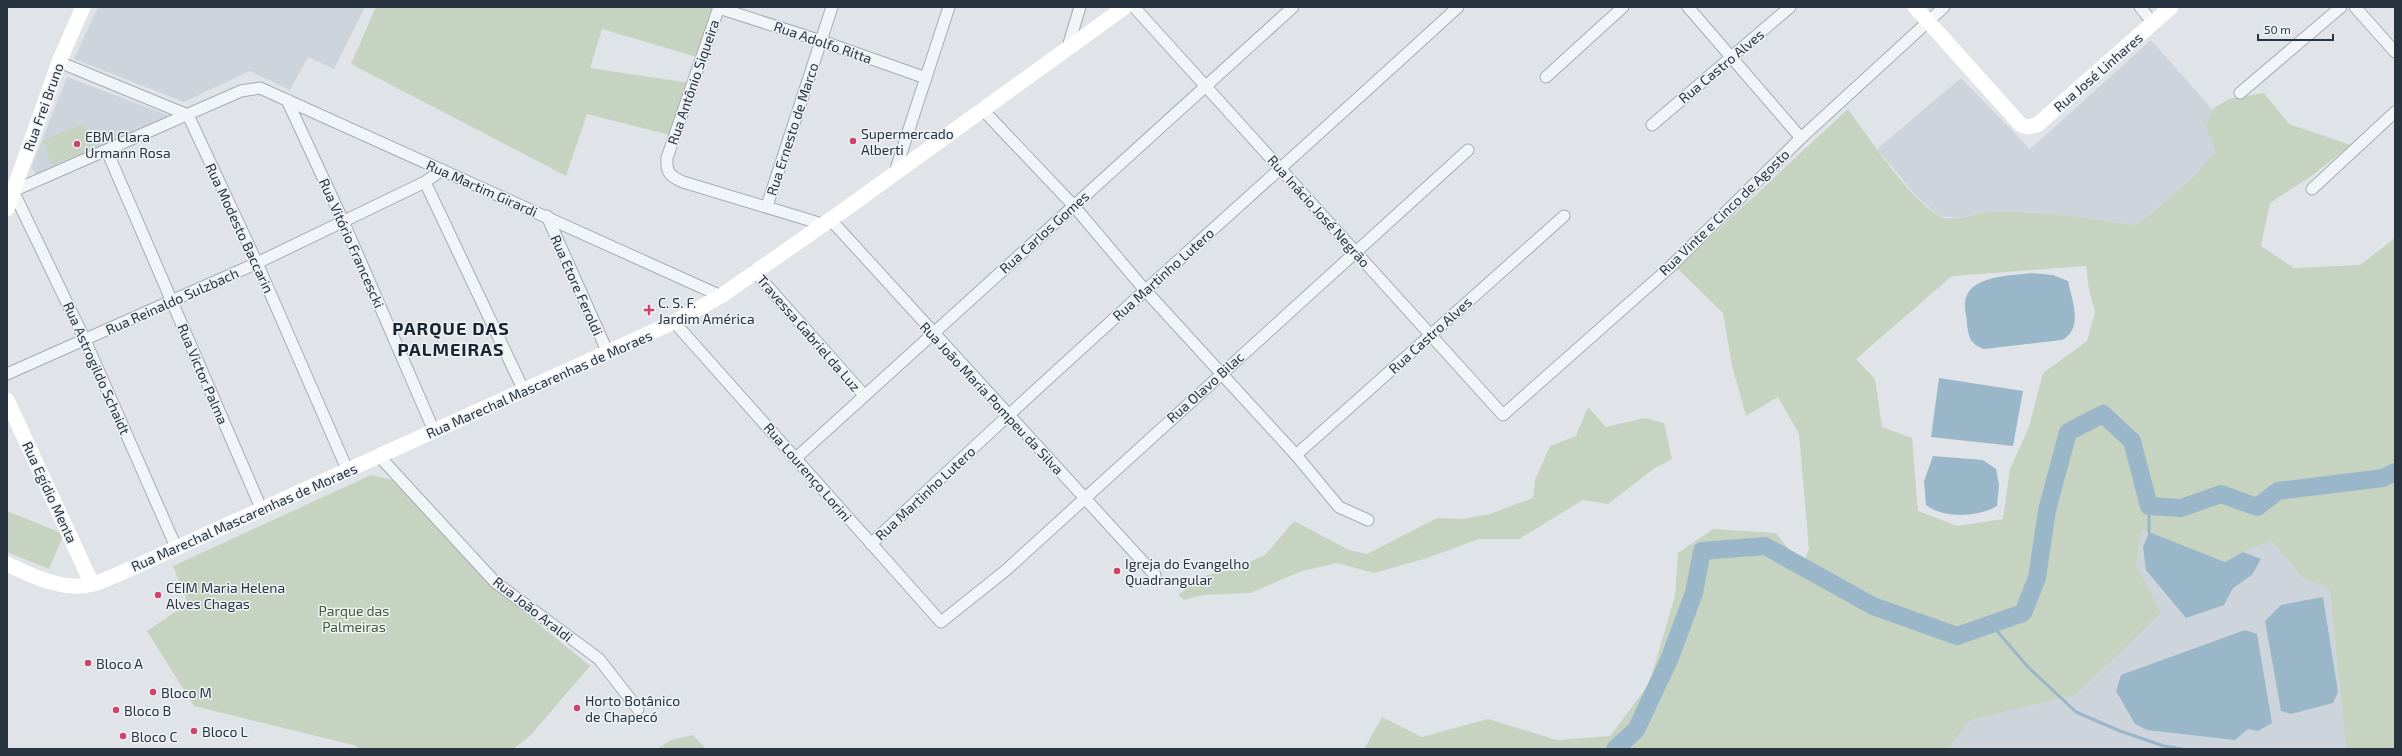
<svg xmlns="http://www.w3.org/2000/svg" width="2402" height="756" viewBox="0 0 2402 756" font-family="'Exo 2',sans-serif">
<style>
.built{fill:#ced4db}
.green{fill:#c7d3c1;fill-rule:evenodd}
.water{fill:#9ab7c9}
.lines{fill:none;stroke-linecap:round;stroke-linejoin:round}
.stream{stroke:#9ab7c9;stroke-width:3}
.river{stroke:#9ab7c9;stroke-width:18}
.street-casing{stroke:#a5acb3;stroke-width:13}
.street{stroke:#f2f5f7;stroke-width:11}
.secondary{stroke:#fff;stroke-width:15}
.poi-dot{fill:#cf436a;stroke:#eff3f6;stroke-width:1.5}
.labels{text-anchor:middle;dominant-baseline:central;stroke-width:3;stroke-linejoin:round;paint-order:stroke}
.street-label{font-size:14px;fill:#283440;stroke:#eff3f6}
.poi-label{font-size:14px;fill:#283440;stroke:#eff3f6;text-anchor:start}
.park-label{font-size:14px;fill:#415c35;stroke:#eff3f6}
.district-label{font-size:18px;font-weight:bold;letter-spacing:1px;fill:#1a2531;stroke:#eff3f6}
</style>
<rect width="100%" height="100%" fill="#e0e4e9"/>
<g class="built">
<polygon points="98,7 365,7 334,69 308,57 290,90 250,71 184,102 74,59"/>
<polygon points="2151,40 2212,109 2206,127 2215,151 2194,177 2137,225 2027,212 1987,212 1958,218 1939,216 1917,197 1877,149 1961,78 2030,149"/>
<polygon points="67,77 170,116 170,119 38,176 31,168"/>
<polygon points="2141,528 2225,562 2243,552 2272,541 2302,578 2327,587 2330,590 2346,749 1948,749 1971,720 2076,695 2160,613 2136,565"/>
</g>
<g class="green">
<polygon points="376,7 716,7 700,58 602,29 590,68 690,83 674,136 587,114 566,176 351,64"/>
<path d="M2264 93 2289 124 2351 145 2310 177 2270 203 2261 246 2294 268 2360 265 2395 238V749H2346L2330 591 2327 587 2302 578 2272 541 2243 552 2225 562 2142 529 2136 565 2161 613 2076 695 1971 720 1948 749H1364L1382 717 1422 737 1488 719 1557 740 1610 736 1649 684 1675 596 1678 553 1713 529 1776 533 1802 566 1809 549 1799 434 1778 397 1746 416 1732 366 1723 313 1677 268 1848 109C1869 138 1908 197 1938 215 1952 224 1974 213 1989 212 2038 210 2088 219 2137 225L2194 177 2215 151 2206 127 2212 109 2229 99ZM2086 266 2089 290 2095 312 2087 341 2043 373 2029 427 2010 469 2003 519 1957 526 1918 511 1912 438 1882 427 1875 379 1856 359 1952 276Z"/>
<polygon points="84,124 93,149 52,165 43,140"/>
<polygon points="1588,407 1606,427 1645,418 1664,423 1672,459 1655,468 1608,504 1583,500 1519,539 1479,539 1427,558 1374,573 1337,563 1302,571 1250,593 1203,595 1184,600 1178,595 1204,576 1233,569 1265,555 1294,521 1349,550 1367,554 1437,518 1463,519 1490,514 1533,498 1535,480 1550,446 1576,436"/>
<polygon points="371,475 393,480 498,591 590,666 530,736 513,749 360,749 353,745 194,706 147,631 188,603 173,566"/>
<polygon points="7,511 64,534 49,569 7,552"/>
<polygon points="693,735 706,749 657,749 671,740"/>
</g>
<g class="water">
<path d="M2031 273 2053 275 2068 281C2072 301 2084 328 2062 340L1984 349C1970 344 1969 338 1967 324 1967 317 1964 309 1965 302 1968 275 2011 276 2031 273Z"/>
<polygon points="1939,378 2023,391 2013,446 1931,437"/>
<path d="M1933 456 1983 460 1996 469 1999 485 1997 506C1979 517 1944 519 1926 505L1924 481Z"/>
<polygon points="2149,532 2225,562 2243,552 2261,559 2252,575 2233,588 2224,605 2186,618 2146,570 2143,547"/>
<polygon points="2323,597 2338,692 2333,703 2291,714 2281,711 2265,621 2281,605"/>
<polygon points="2245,630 2257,634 2272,723 2258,731 2248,729 2235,740 2147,730 2135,724 2116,691 2121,675"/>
</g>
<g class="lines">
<g class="stream">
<polyline points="2149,532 2149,506"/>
<polyline points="1991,624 2028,667 2076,712 2120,731 2164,746 2182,749"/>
</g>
<polyline class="river" points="1615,749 1636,730 1669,660 1694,593 1702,551 1765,546 1873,606 1957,636 2023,613 2037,578 2047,510 2068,432 2103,414 2132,441 2149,506 2181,508 2221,494 2257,507 2278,491 2383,478 2395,472"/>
<g class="street-casing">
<g id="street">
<path d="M719 7 667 158C666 173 670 176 683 182L822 224"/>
<polyline points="1134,7 1503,415 1669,268 1801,138 1944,7"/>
<polyline points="1688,7 1801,138"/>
<polyline points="2140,7 2153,23"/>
<polyline points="2355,7 2395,52"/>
<polyline points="719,8 821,41 926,78"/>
<polyline points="1067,50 1080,7"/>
<polyline points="59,62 188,115 257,263 347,469"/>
<polyline points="1546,77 1623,7"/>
<polyline points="2240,93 2341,7"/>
<polyline points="287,100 343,221 434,431"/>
<polyline points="982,109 1073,205 1144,289 1296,455 1339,507 1368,520"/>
<polyline points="1652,125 1790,7"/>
<polyline points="107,151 261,508"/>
<polyline points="895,172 949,7"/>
<polyline points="425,182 524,391"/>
<polyline points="2312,189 2395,112"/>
<polyline points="767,206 832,7"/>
<polyline points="547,216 608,353"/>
<polyline points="830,219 1155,575"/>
<polyline points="754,271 864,395"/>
<polyline points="674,322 941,622 1005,571 1468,150"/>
<polyline points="7,374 257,263 425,182 442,170"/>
<polyline points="1296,455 1564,216"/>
<polyline points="379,456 495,582 599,659 638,709"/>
<polyline points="796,458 1293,7"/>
<path d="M871 544C1063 361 1263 186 1458 7"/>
<polyline points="176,547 85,340 13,191 241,91 260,88 721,296"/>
</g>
</g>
<use href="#street" class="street"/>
<g class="secondary">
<polyline points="1915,7 2021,125 2028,127 2037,125 2171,7"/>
<polyline points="7,209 59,62 83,7"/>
<polyline points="7,400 92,584"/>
<path d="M7 564C32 576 65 592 93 584 106 580 118 574 130 569L674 322 721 296 847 208 1125 7"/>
</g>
</g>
<g class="poi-dot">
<circle cx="853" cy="141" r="4"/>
<circle cx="77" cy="144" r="4"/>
<path d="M647 304h4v4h4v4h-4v4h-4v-4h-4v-4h4z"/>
<circle cx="1117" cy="571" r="4"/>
<circle cx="158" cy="595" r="4"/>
<circle cx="88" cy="663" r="4"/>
<circle cx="153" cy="692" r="4"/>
<circle cx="577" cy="708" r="4"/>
<circle cx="116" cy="710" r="4"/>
<circle cx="194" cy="731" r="4"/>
<circle cx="123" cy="736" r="4"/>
</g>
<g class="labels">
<g class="street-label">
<text transform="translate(823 42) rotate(19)">Rua Adolfo Ritta</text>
<text transform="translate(1721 66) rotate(-40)">Rua Castro Alves</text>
<text transform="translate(2098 72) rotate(-41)">Rua José Linhares</text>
<text transform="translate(693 82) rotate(-71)">Rua Antônio Siqueira</text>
<text transform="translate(43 107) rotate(-70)">Rua Frei Bruno</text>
<text transform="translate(792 129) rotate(-72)">Rua Ernesto de Marco</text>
<text transform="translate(482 188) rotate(24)">Rua Martim Girardi</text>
<text transform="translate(1319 211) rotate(48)">Rua Inácio José Negrão</text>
<text transform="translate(1724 212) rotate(-44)">Rua Vinte e Cinco de Agosto</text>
<text transform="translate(240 228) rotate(65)">Rua Modesto Baccarin</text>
<text transform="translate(1044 232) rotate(-42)">Rua Carlos Gomes</text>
<text transform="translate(352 243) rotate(66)">Rua Vitório Francescki</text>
<text transform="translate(1163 274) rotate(-42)">Rua Martinho Lutero</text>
<text transform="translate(577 285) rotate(66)">Rua Etore Feroldi</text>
<text transform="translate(172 301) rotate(-24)">Rua Reinaldo Sulzbach</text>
<text transform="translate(809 333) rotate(49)">Travessa Gabriel da Luz</text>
<text transform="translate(1430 335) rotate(-42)">Rua Castro Alves</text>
<text transform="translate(97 368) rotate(66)">Rua Astrogildo Schaidt</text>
<text transform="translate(203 374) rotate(67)">Rua Victor Palma</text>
<text transform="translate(539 384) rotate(-24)">Rua Marechal Mascarenhas de Moraes</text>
<text transform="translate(1205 387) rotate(-42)">Rua Olavo Bilac</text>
<text transform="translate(992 398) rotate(47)">Rua João Maria Pompeu da Silva</text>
<text transform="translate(808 472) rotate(49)">Rua Lourenço Lorini</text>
<text transform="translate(50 492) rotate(65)">Rua Egídio Menta</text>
<text transform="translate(925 493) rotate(-43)">Rua Martinho Lutero</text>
<text transform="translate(244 517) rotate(-24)">Rua Marechal Mascarenhas de Moraes</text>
<text transform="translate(533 609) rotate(38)">Rua João Araldi</text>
</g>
<g class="poi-label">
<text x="861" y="133">Supermercado<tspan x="861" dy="16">Alberti</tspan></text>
<text x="85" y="136">EBM Clara<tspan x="85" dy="16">Urmann Rosa</tspan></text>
<text x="658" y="302">C. S. F.<tspan x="658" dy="16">Jardim América</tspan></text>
<text x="1125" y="563">Igreja do Evangelho<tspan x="1125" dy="16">Quadrangular</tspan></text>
<text x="166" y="587">CEIM Maria Helena<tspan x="166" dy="16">Alves Chagas</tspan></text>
<text x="96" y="663">Bloco A</text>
<text x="161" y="692">Bloco M</text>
<text x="585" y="700">Horto Botânico<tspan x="585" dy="16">de Chapecó</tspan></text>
<text x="124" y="710">Bloco B</text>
<text x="202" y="731">Bloco L</text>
<text x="131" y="736">Bloco C</text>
</g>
<g class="park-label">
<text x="354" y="610">Parque das<tspan x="354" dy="16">Palmeiras</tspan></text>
</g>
<g class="district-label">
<text x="451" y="328">PARQUE DAS<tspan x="451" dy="21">PALMEIRAS</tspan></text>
</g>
</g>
<rect width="2402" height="756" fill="none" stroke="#283440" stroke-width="16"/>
<path d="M2258 34v6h75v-6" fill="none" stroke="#283440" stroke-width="2"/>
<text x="2264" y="34" font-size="12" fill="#283440" stroke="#eff3f6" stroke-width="3" paint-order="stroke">50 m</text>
</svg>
